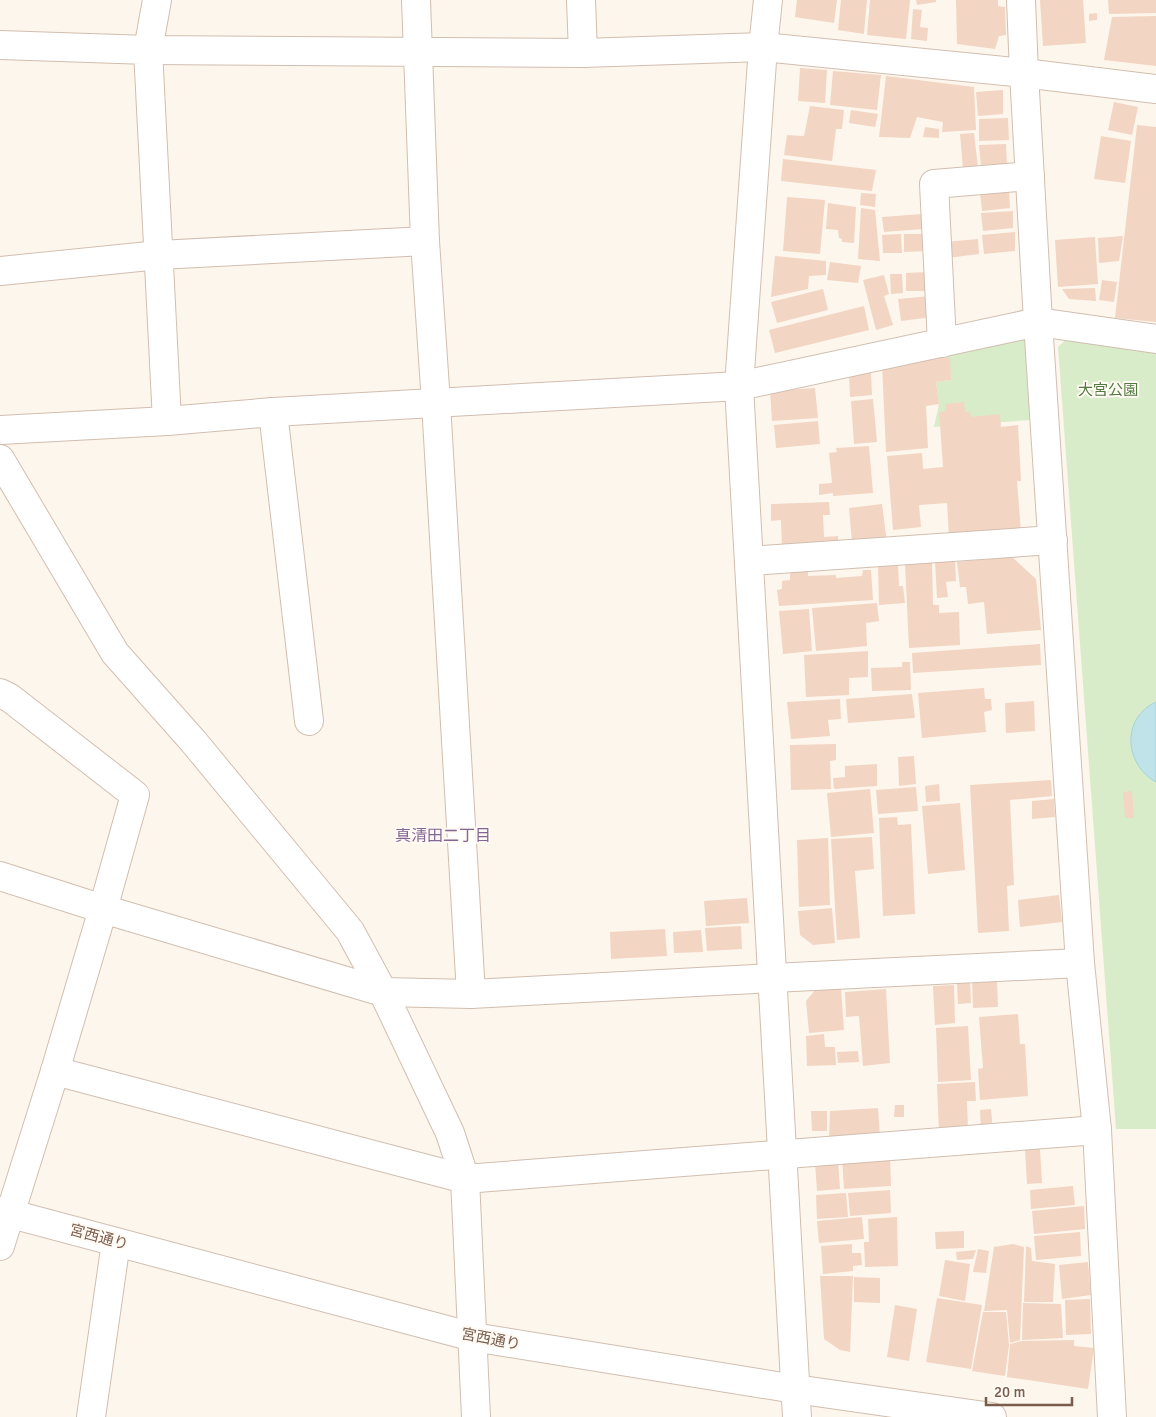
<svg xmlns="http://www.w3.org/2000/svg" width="1156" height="1417" viewBox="0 0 1156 1417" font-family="Signika,'Noto Sans JP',sans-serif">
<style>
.green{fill:#d8ecc9}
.water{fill:#bfe3e8;stroke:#a5d3da}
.building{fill:#f3d5c3}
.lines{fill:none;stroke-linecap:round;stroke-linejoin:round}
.minor-casing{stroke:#d1beb0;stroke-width:30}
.minor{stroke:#fff;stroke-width:28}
.labels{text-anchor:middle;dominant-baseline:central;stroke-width:4;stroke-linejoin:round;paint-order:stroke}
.park-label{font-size:15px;fill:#537a41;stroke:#fffaf3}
.street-label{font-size:15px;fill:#7a5c4d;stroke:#fffaf3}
.neighbourhood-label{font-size:16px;fill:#846695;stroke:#fffaf3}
</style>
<rect width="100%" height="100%" fill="#fdf6ec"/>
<g class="green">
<polygon points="1025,334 1030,420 934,427 939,404 936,382 950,380 942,343"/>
<polygon points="1070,336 1156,349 1156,1129 1116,1129 1058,347"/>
</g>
<path class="water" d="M1156 702V782C1124 764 1121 718 1156 702Z"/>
<g class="building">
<polygon points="797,0 837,0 834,23 795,17"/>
<polygon points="841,0 867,0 864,34 838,30"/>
<polygon points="870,0 910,0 906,39 867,35"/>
<polygon points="916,0 936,0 936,2 917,5"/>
<polygon points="956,0 998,0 998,6 1005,7 1006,35 999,36 995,49 957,44"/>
<polygon points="1040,0 1083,0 1086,43 1043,46"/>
<polygon points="1108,0 1156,0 1156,13 1109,14"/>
<polygon points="913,9 922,10 920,27 928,28 927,41 911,39"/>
<polygon points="1097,13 1097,20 1089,21 1089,14"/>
<polygon points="1156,16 1156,66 1104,60 1112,17"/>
<polygon points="800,68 827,70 825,103 798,101"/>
<polygon points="833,71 881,75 877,110 830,105"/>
<polygon points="886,76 974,87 976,130 942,132 943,122 917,117 910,138 879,137"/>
<polygon points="1003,90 1003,114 978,116 976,92"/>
<polygon points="1114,102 1138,107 1132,135 1108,130"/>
<polygon points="810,106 844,110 842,129 836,129 832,161 784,155 787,135 804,136"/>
<polygon points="851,110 878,114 875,127 849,123"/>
<polygon points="1008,118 1009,140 979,141 979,119"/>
<polygon points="1137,125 1156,127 1156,322 1115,318"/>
<polygon points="925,127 939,129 939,138 923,137"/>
<polygon points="974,133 978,168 963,169 960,134"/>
<polygon points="1101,136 1131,141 1125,183 1094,179"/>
<polygon points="1006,144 1007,165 981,166 979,145"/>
<polygon points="783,159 876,170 872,191 781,181"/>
<polygon points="1009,190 1010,208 982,211 980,192"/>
<polygon points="861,193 876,194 875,207 860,205"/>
<polygon points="787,197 825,200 820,254 783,251"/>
<polygon points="828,203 856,207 854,243 842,242 842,239 839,238 838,230 826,229"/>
<polygon points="861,208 875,210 880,261 858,259"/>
<polygon points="1013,211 1013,228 983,231 981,213"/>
<polygon points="923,214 923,229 884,232 882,217"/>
<polygon points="1015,232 1015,251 984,254 982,235"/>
<polygon points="901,234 902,253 883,253 882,235"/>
<polygon points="904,234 926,234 927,251 904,252"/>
<polygon points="1123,236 1119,261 1099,263 1098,238"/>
<polygon points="1095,237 1098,284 1058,287 1055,240"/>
<polygon points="978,239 979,254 947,258 946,242"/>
<polygon points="775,256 826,261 826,275 809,276 808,289 771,297"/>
<polygon points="830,262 861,266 858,283 827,280"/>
<polygon points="928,272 928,291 906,291 906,273"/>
<polygon points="890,274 902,274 903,293 891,294"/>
<polygon points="884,275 889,294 884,296 893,325 876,330 863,280"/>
<polygon points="1102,280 1117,282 1114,302 1099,300"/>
<polygon points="1095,288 1096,301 1069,299 1062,289"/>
<polygon points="823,289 828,310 777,323 771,302"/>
<polygon points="931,296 932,310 925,318 901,321 898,299"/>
<polygon points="864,306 869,330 775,353 769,330"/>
<polygon points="920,356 950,358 951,380 936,382 939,404 926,406 928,448 886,452 882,364"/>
<polygon points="871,373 872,395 850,397 849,374"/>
<polygon points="815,388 818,418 772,421 770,391"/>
<polygon points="873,399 877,442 854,444 851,401"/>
<polygon points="964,402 965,412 970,412 971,417 1000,414 1001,427 1018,425 1021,481 1017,481 1021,533 949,537 947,503 919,505 921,527 893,530 887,456 922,453 923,469 943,467 939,412 946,411 945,404"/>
<polygon points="818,421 820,444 776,448 774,425"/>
<polygon points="869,446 873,493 833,496 833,493 819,495 819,484 832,483 829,453 837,452 836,448"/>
<polygon points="829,502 830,515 823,515 824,537 838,536 838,547 782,549 781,520 771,521 771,504"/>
<polygon points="882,504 887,543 852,542 849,508"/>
<polygon points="1012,557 1036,579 1041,630 987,634 984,602 968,604 966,587 960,587 957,562"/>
<polygon points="955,559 956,581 946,582 948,597 937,598 935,561"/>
<polygon points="932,562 933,605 939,605 939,613 959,612 960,645 909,648 905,564"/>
<polygon points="898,563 899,586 903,586 905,603 879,605 878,564"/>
<polygon points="863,570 871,570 873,600 779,606 777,590 782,589 782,581 790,580 790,572 808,572 808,576 836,575 836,578 862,576"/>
<polygon points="877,603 879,621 866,623 867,646 816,651 812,608"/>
<polygon points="809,609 812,651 783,654 779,611"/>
<polygon points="1040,644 1041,665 913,673 912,653"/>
<polygon points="868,651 868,677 849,678 849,695 806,697 804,655"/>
<polygon points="902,662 910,662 911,690 872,691 871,668 902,667"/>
<polygon points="984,688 985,699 991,699 992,710 984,712 986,732 922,738 918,693"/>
<polygon points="912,694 915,718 848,723 846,699"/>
<polygon points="840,699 841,719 828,720 830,736 791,739 787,702"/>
<polygon points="1034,701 1035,731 1006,733 1005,703"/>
<polygon points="836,744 836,760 830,761 831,789 791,790 790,745"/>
<polygon points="914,756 916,784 899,786 898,757"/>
<polygon points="877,764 877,786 834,789 833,778 845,777 845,766"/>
<polygon points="1051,780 1052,796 1010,800 1014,885 1007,886 1009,931 978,933 970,785"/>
<polygon points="939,784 940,801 926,802 925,786"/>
<polygon points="916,787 918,811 878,814 876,790"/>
<polygon points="870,789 874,833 831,837 827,793"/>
<polygon points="1132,791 1134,818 1125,818 1123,792"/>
<polygon points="1054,799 1055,817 1032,819 1032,801"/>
<polygon points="960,803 965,870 928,874 922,806"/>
<polygon points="897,817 898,825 911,824 915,914 883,916 879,818"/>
<polygon points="872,837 874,869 855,871 860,938 837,940 831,839"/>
<polygon points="828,838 830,905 799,907 797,840"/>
<polygon points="1059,895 1062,922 1020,927 1018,900"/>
<polygon points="747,898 749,923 706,926 704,901"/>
<polygon points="832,908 835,943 813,945 800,935 798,911"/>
<polygon points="741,926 742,949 707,951 705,928"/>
<polygon points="665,929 667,956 611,959 610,932"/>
<polygon points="701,930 703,952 674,953 673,932"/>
<polygon points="997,980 998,1007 973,1008 972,981"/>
<polygon points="970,982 971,1003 958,1004 957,983"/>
<polygon points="954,985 955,1023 935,1025 933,986"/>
<polygon points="841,988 844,1030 809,1033 806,1001 815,990"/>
<polygon points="886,989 890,1063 863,1066 859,1016 846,1017 845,992"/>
<polygon points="1018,1014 1020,1044 1025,1044 1028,1096 980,1100 978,1069 983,1068 979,1017"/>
<polygon points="968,1026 971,1080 938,1082 936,1028"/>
<polygon points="824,1034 825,1047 835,1047 836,1065 807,1066 806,1036"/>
<polygon points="858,1051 859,1062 838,1063 837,1052"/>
<polygon points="975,1082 976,1101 967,1101 968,1130 939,1132 937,1084"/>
<polygon points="895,1105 904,1105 904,1117 894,1117"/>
<polygon points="878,1108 880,1137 829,1141 830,1111"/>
<polygon points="991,1109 993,1131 981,1132 980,1110"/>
<polygon points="811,1111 827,1111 827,1131 812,1131"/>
<polygon points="1040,1149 1042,1183 1027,1184 1025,1150"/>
<polygon points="890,1155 891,1186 844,1189 842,1159"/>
<polygon points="838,1161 840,1189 817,1191 815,1163"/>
<polygon points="1073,1186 1075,1205 1031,1209 1030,1190"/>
<polygon points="890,1190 891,1213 850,1216 848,1193"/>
<polygon points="846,1193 848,1217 817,1219 816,1195"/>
<polygon points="1084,1206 1085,1229 1034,1234 1032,1211"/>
<polygon points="862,1217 864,1239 819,1243 817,1221"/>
<polygon points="897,1217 898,1266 865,1267 864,1242 869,1242 868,1219"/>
<polygon points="964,1231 964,1248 936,1249 935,1232"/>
<polygon points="1080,1232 1081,1256 1036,1260 1034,1236"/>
<polygon points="852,1244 852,1253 861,1253 862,1265 853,1266 853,1271 823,1274 821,1246"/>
<polygon points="1013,1244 1024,1247 1020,1340 1010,1343 1007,1310 984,1311 994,1247"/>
<polygon points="1026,1246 1031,1248 1032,1261 1055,1264 1053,1302 1024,1302"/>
<polygon points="978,1249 989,1251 986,1273 973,1272"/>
<polygon points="976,1250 973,1259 957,1260 956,1252"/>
<polygon points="945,1260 970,1264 965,1301 939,1296"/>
<polygon points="1088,1262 1091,1295 1062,1299 1059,1265"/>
<polygon points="820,1276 853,1276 850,1352 840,1350 824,1339"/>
<polygon points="854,1277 880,1278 880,1303 854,1302"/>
<polygon points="937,1298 982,1305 971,1369 926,1362"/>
<polygon points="1090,1299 1091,1334 1066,1335 1065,1300"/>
<polygon points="1023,1303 1061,1304 1063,1338 1022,1340"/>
<polygon points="895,1305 917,1309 909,1361 887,1357"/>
<polygon points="983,1312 1006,1312 1009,1345 1005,1376 972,1371"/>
<polygon points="1074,1340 1074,1346 1094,1348 1088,1389 1007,1377 1010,1344 1022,1341"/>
</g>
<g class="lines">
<g class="minor-casing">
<g id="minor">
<polyline points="157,0 148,50 583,53 763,47 1024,73 1021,0"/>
<polyline points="416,0 425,241 436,403 471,994"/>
<polyline points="581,0 583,53"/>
<polyline points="768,0 763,47 739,386 797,1417"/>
<polyline points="0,45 148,50 167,421"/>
<polyline points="0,271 159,255 425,241"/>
<polyline points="942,343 934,184 1030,176"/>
<polyline points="273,412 309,721"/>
<polyline points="0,430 167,421 273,412 739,386 1038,322 1156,339"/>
<polyline points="0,459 115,653 193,741 350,931 383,992 450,1133 465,1179 476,1417"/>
<polyline points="749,561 1053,540"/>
<polyline points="0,693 10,698 135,795 103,909 55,1071 0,1246"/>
<polyline points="0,876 103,909 383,992 471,994 773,978 1080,963"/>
<polyline points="55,1071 465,1179 1097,1130"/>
<polyline points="0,1211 473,1337 795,1389 992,1417"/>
<polyline points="91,1417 116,1242"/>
<polyline points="1112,1417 1097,1130 1080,963 1038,322 1024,73 1156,89"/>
</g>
</g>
<use href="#minor" class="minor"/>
</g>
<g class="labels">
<g class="park-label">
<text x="1108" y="390">大宮公園</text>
</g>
<g class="street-label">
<text transform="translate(99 1237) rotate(15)">宮西通り</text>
<text transform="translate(491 1339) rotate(11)">宮西通り</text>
</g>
<g class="neighbourhood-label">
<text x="443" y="836">真清田二丁目</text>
</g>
</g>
<path d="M986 1397v8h86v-8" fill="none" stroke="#7a5c4d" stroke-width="2.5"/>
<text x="994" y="1397" font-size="15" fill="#7a5c4d" stroke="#fffaf3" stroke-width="4" paint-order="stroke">20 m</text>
</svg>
